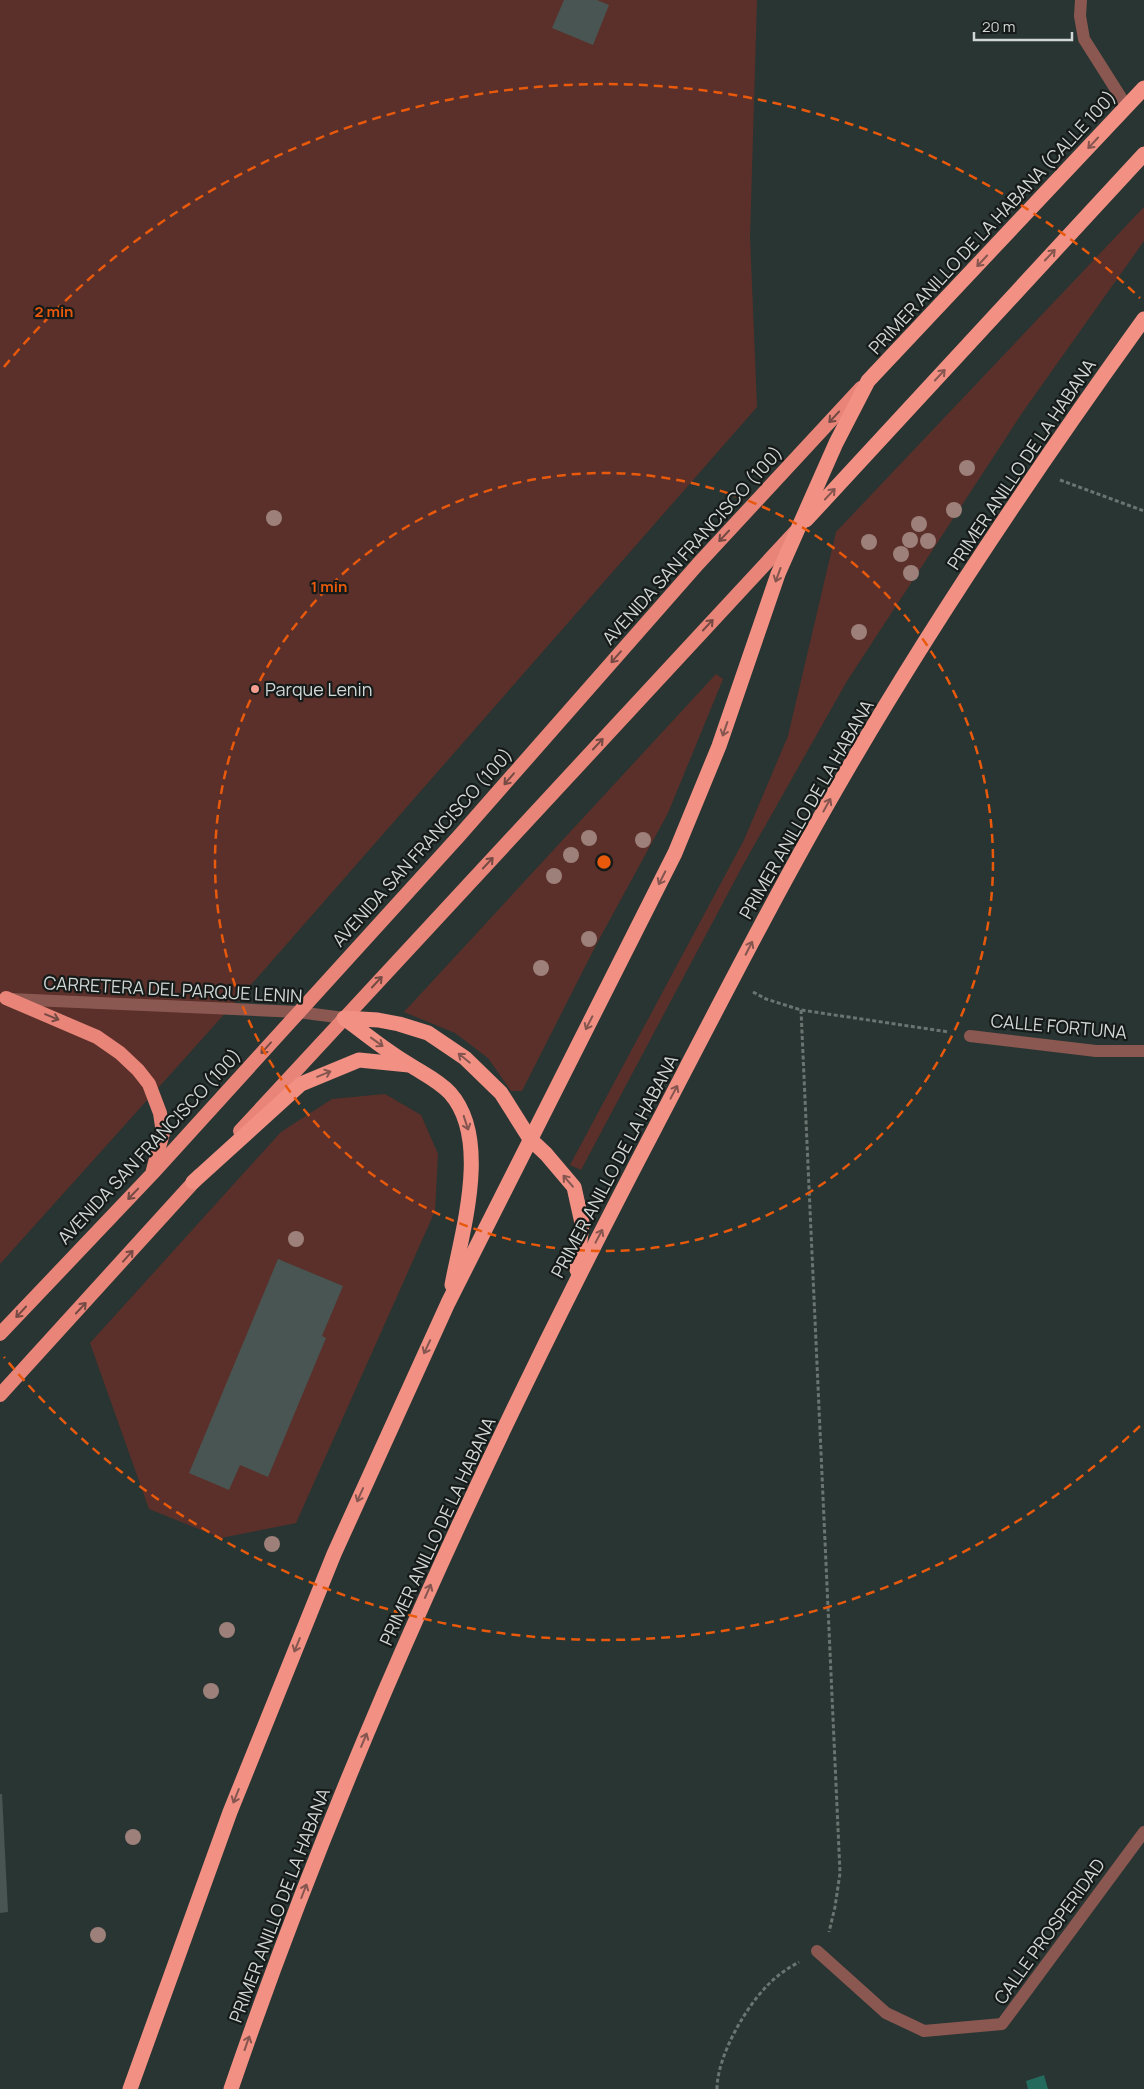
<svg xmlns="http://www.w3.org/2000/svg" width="1144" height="2089" viewBox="0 0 1144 2089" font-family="Manrope,sans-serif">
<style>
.green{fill:#5b302a}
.water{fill:#246a5d}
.building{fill:#485552}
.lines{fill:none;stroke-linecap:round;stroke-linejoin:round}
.path{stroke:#6a7471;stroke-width:3;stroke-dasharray:4 2.5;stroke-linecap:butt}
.minor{stroke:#8a5851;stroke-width:12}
.tertiary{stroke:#8a5851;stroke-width:12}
.trunk{stroke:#e88478;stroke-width:14}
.motorway{stroke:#f29084;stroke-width:15}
.tree{fill:#9d807a}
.oneway{stroke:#84564f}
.oneway2{stroke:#744a44}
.ring{fill:none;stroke:#e8590c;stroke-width:2.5;stroke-dasharray:9 6}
.poi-dot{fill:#f59c91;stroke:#161b1a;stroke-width:2}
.labels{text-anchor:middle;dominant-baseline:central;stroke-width:4.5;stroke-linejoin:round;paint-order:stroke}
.street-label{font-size:18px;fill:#d0d7d5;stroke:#161b1a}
.poi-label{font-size:18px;fill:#d0d7d5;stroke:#161b1a;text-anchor:start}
.centre{fill:#e8590c;stroke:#161b1a;stroke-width:2.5}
.ring-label{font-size:15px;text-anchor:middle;font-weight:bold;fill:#e8590c;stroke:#161b1a;stroke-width:4.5;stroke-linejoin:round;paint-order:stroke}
</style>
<rect width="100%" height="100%" fill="#293532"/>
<g class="green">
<polygon points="0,0 757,0 750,237 757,407 264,970 0,1264"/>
<polygon points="1144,207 1144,241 1022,413 847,681 743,865 581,1170 570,1165 744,840 788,736 836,532"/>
<polygon points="716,674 723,679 668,813 596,945 522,1091 511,1091 488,1058 455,1033 404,1012"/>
<polygon points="385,1094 421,1115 438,1154 435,1211 296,1523 221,1538 149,1509 90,1343 281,1132 332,1099"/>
</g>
<polygon class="water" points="1044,2075 1048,2089 1028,2089 1026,2081"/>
<g class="building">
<polygon points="564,0 597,0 609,5 593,45 552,28"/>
<polygon points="278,1259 343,1286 322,1336 326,1338 268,1477 240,1465 229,1490 189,1473"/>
<polygon points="0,1794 2,1794 8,1912 0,1913"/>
</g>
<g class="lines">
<g class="path">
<polyline points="1060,480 1144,511"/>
<polyline points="753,992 766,999 801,1010 949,1032"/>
<polyline points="801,1010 840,1873 835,1907 829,1932"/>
<path d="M717 2089C717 2054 751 1996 779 1975 785 1970 792 1966 799 1962"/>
</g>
<g class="minor">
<polyline points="1081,0 1080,16 1084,39 1127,107"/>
<polyline points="970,1036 1096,1051 1144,1051"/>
<polyline points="817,1951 886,2013 924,2031 1002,2024 1144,1832"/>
</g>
<polyline class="tertiary" points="10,999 298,1012 344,1018"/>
<g class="trunk">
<polyline points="6,998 97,1037 120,1053 138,1070 149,1084 160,1113 163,1133 153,1170"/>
<polyline points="240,1131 795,532"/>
<polyline points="0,1334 152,1174 459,836 698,564 861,388"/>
<polyline points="0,1395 200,1175"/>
</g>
<g class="motorway">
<polyline points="806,520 1144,154"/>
<polyline points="344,1018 378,1020 399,1024 428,1033 465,1058 501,1093 530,1139 546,1154 574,1187 582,1223 577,1270"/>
<path d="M345 1019C366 1034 387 1052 410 1065 424 1074 439 1081 450 1093 491 1139 462 1231 452 1285"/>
<polyline points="193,1182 301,1084 359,1060 409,1065"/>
<polyline points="130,2089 230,1812 334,1554 448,1303 675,853 719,746 778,574 836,443 868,381 1144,88"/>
<path d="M231 2089C345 1756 493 1437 656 1126 718 1007 779 887 846 772 937 615 1038 466 1144 319"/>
</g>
</g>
<g class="tree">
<circle cx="967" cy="468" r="8"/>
<circle cx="954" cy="510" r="8"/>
<circle cx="274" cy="518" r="8"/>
<circle cx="919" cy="524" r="8"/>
<circle cx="910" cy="540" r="8"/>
<circle cx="928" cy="541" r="8"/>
<circle cx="869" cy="542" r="8"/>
<circle cx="901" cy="554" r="8"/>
<circle cx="911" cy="573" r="8"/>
<circle cx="859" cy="632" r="8"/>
<circle cx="589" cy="838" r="8"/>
<circle cx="643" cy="840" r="8"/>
<circle cx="571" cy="855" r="8"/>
<circle cx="554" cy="876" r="8"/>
<circle cx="589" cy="939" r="8"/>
<circle cx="541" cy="968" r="8"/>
<circle cx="296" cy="1239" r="8"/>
<circle cx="272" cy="1544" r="8"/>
<circle cx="227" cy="1630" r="8"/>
<circle cx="211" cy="1691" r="8"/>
<circle cx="133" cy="1837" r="8"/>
<circle cx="98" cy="1935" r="8"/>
</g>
<defs><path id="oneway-shaft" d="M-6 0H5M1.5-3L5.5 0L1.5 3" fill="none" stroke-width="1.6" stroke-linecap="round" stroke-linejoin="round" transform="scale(1.25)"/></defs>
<g class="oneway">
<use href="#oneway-shaft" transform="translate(1093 143) rotate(133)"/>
<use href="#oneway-shaft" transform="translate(1050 255) rotate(-47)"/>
<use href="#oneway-shaft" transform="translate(982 261) rotate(133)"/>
<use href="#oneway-shaft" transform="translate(940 375) rotate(-47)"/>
<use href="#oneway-shaft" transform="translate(830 494) rotate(-47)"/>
<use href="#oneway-shaft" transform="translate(778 575) rotate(110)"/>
<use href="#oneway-shaft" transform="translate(725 729) rotate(109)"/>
<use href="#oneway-shaft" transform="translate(827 805) rotate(-61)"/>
<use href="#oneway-shaft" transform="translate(662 878) rotate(117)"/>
<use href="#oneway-shaft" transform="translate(749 948) rotate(-63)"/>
<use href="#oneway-shaft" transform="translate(589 1023) rotate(117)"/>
<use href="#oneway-shaft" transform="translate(377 1042) rotate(36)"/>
<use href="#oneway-shaft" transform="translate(464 1058) rotate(-141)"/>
<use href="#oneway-shaft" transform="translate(324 1074) rotate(-22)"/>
<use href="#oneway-shaft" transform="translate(674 1092) rotate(-62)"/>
<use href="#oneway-shaft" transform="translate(466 1123) rotate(72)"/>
<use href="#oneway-shaft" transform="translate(568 1181) rotate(-131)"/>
<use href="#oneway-shaft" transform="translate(599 1236) rotate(-62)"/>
<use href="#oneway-shaft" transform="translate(427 1347) rotate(115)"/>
<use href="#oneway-shaft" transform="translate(360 1495) rotate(114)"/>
<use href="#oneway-shaft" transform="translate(428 1591) rotate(-66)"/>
<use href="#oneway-shaft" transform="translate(297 1645) rotate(112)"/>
<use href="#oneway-shaft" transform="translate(364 1740) rotate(-67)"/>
<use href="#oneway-shaft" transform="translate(236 1796) rotate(112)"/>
<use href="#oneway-shaft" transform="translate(304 1891) rotate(-69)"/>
<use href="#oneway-shaft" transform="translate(247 2043) rotate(-71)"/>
</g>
<g class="oneway2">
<use href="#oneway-shaft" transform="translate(834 417) rotate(133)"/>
<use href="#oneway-shaft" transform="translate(724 536) rotate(133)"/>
<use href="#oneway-shaft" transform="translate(708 625) rotate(-47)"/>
<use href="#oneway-shaft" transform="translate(616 657) rotate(131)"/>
<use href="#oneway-shaft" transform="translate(598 744) rotate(-47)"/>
<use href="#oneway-shaft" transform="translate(509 779) rotate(131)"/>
<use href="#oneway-shaft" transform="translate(488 863) rotate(-47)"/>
<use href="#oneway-shaft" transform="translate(377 982) rotate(-47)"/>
<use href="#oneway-shaft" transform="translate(52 1017) rotate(22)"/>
<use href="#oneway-shaft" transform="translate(266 1048) rotate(132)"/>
<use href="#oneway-shaft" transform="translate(133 1194) rotate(134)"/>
<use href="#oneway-shaft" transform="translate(128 1256) rotate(-48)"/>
<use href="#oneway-shaft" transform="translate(81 1308) rotate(-47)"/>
<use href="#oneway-shaft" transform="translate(21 1312) rotate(133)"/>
</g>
<g class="ring">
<circle cx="604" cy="862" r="389"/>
<path d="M1140 1426A778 778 0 0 1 4 1357M4 367A778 778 0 0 1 1140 298"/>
</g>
<circle class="poi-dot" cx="255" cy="689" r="5"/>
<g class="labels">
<g class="street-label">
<text transform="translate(992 222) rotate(-47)">PRIMER ANILLO DE LA HABANA (CALLE 100)</text>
<text transform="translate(1021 464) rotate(-56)">PRIMER ANILLO DE LA HABANA</text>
<text transform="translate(692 545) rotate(-48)">AVENIDA SAN FRANCISCO (100)</text>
<text transform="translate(806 809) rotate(-60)">PRIMER ANILLO DE LA HABANA</text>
<text transform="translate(422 847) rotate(-48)">AVENIDA SAN FRANCISCO (100)</text>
<text transform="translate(173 989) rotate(3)">CARRETERA DEL PARQUE LENIN</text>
<text transform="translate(1059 1026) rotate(5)">CALLE FORTUNA</text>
<text transform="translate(149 1146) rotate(-47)">AVENIDA SAN FRANCISCO (100)</text>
<text transform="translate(614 1166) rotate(-62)">PRIMER ANILLO DE LA HABANA</text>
<text transform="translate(437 1531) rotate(-65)">PRIMER ANILLO DE LA HABANA</text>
<text transform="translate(279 1905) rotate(-69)">PRIMER ANILLO DE LA HABANA</text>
<text transform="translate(1049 1931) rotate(-54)">CALLE PROSPERIDAD</text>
</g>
<g class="poi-label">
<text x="265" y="689">Parque Lenin</text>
</g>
</g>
<circle cx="604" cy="862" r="8" class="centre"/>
<g class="ring-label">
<text x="54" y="317">2 min</text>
<text x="329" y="592">1 min</text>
</g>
<path d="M974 32v8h98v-8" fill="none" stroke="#d0d7d5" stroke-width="2.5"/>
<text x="982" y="32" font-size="15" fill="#d0d7d5" stroke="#161b1a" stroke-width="4" paint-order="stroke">20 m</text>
</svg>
